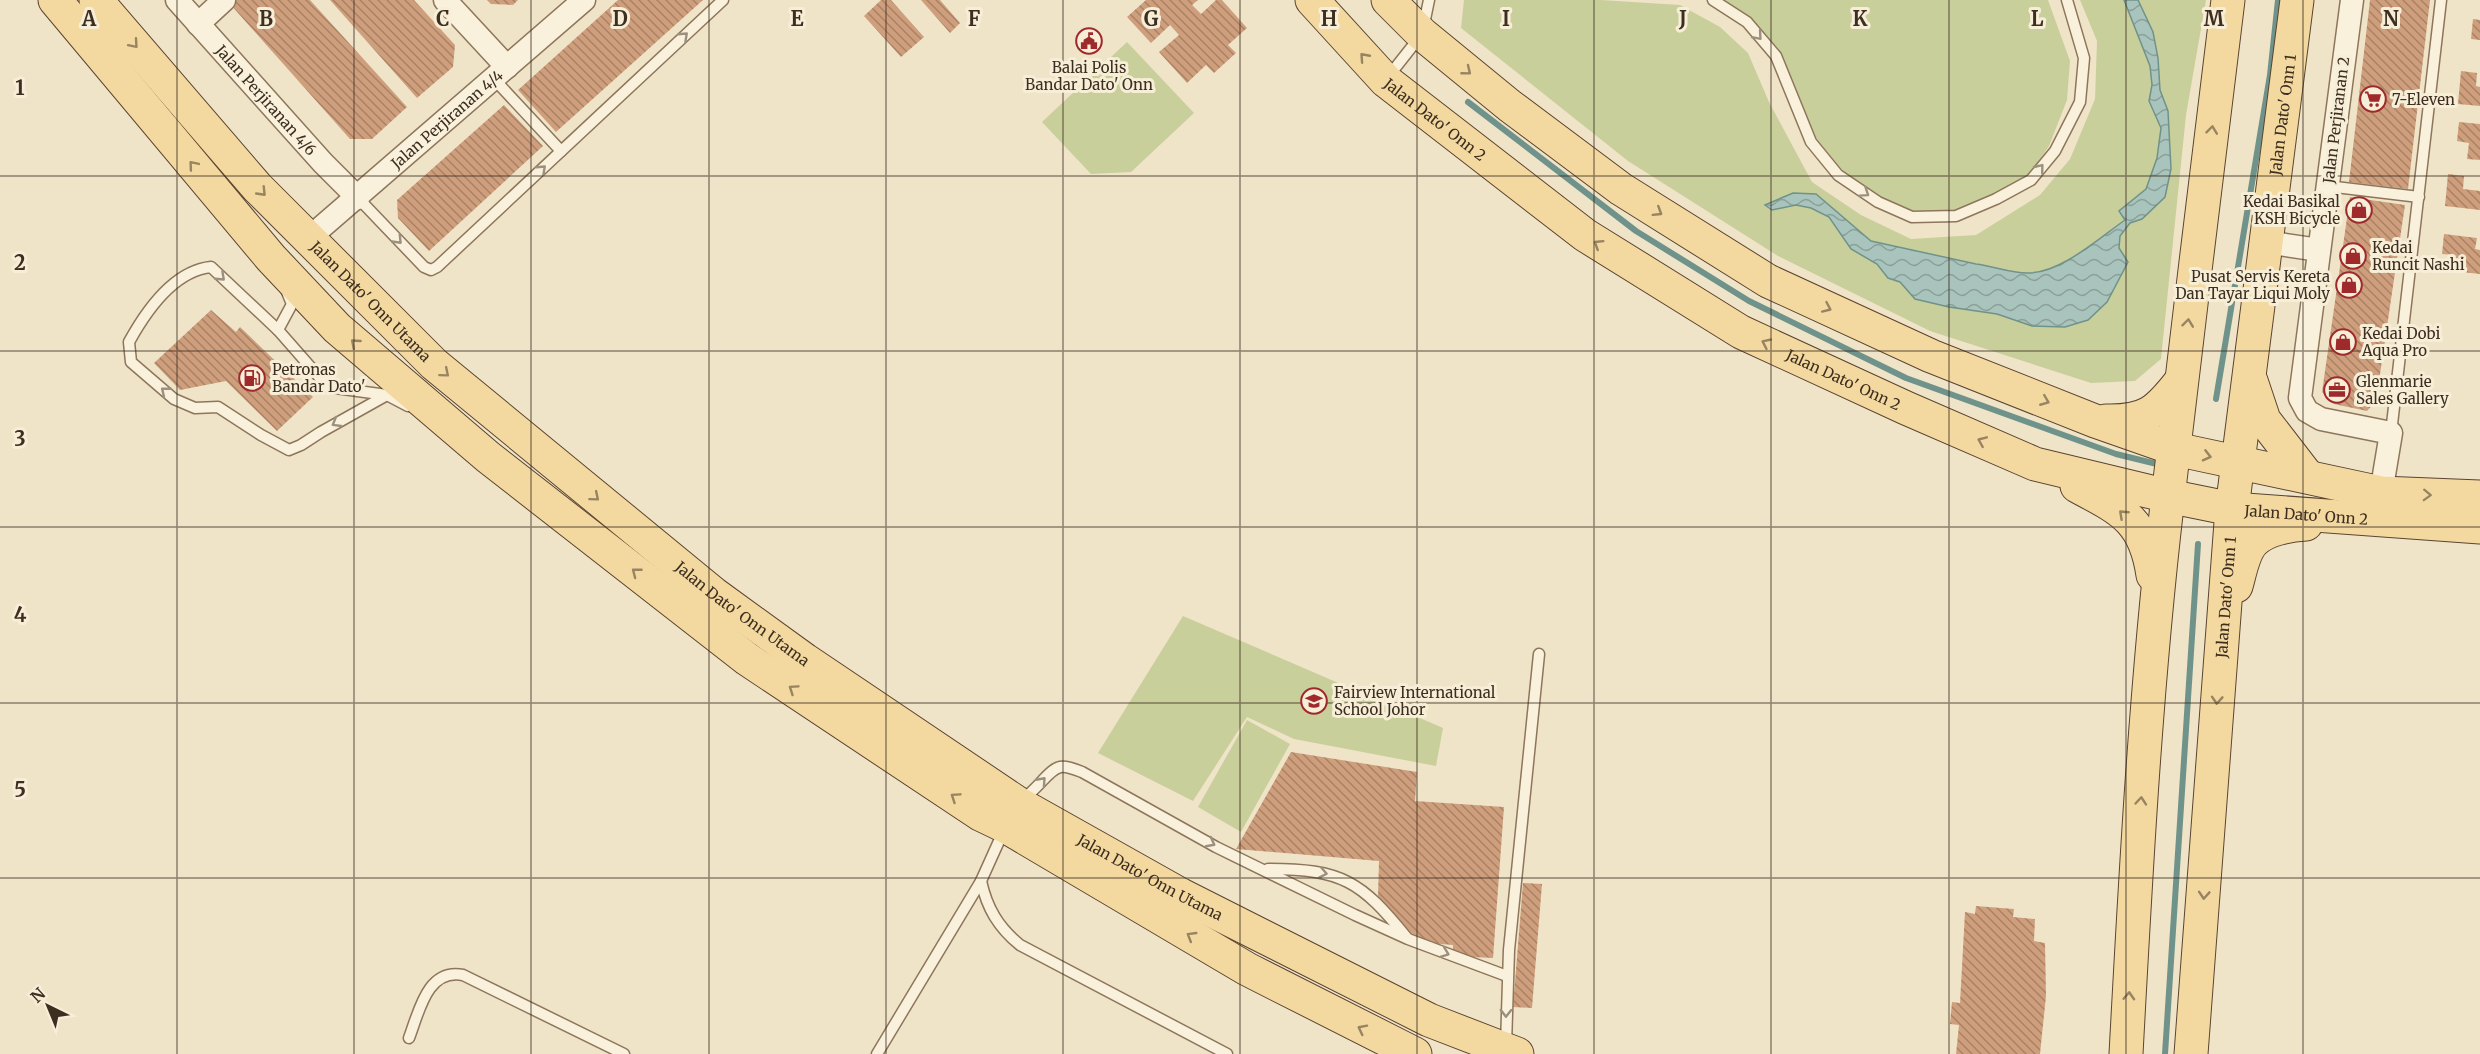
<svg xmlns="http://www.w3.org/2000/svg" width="2480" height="1054" viewBox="0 0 2480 1054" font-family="Merriweather,serif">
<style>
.green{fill:#c9cf9b}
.water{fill:url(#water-waves);stroke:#6f938a;stroke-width:1.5}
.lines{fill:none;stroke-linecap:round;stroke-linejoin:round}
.stream{stroke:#6f938a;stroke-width:6}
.building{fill:url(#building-back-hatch)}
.service-casing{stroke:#8d765c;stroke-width:13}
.minor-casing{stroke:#8d765c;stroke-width:25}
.primary-casing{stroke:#5b4430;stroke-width:35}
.service{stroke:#faf1dc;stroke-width:10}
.minor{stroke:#faf1dc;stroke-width:22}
.primary{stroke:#f3d9a0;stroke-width:33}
.oneway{stroke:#9c907e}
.oneway2{stroke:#988460}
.grid{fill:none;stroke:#3d2e20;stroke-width:1.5;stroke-opacity:0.55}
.labels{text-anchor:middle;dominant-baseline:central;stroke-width:6;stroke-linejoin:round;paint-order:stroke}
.poi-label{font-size:15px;fill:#3d2e20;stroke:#f7eed8;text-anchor:start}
.street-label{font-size:15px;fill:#3d2e20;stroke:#f7eed8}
.grid-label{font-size:20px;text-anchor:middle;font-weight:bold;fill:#3d2e20;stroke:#f7eed8;stroke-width:6;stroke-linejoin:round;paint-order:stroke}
</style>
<defs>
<pattern id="water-waves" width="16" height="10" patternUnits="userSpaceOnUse" patternTransform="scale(1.5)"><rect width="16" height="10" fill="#a9c4bc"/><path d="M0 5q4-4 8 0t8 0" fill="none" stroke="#8ba098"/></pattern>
<pattern id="building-back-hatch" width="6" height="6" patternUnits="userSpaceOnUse" patternTransform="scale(1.5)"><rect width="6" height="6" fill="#cf9f7d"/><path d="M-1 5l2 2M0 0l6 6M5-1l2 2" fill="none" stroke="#a98266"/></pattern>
</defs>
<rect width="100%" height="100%" fill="#f0e4c8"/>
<g class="green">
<polygon points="1464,0 1601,0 1680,5 1720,27 1748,53 1769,102 1812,182 1861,215 1911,239 1976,235 2040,195 2070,159 2095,99 2097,41 2080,0 2206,0 2186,115 2161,359 2135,381 2091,383 1930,331 1778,256 1628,161 1461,28"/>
<polygon points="1708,0 2048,0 2070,61 2067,100 2049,146 2029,175 1959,215 1921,219 1857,186 1824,154 1797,97 1784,61 1757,30"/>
<polygon points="1127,42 1194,113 1131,172 1091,174 1042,122"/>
<polygon points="1183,616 1443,728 1436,766 1294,739 1247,717 1193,801 1098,753"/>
<polygon points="1247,720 1290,744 1241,832 1198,807"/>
</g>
<path class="water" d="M2124 0H2138L2153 32 2158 58 2160 90 2168 111 2171 169 2165 197 2142 219 2130 223 2120 236 2119 248 2128 262 2107 302 2088 320 2065 327 2032 326 1997 314 1949 307 1915 299 1900 282 1888 278 1877 264 1851 249 1829 217 1811 208 1796 205 1772 210 1765 205 1793 193 1816 194 1871 241 1976 264C1993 266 2010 273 2027 273 2060 274 2099 238 2125 220L2119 211 2146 189 2157 158 2161 128 2149 101 2152 85 2150 66Z"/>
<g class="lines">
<g class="stream">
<polyline points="1468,102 1636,231 1749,301 1906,378 2116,454 2161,465"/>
<polyline points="2216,399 2270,75 2278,0"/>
<polyline points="2165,1054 2198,544"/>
</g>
</g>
<g class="building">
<polygon points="234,0 310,0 407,107 372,139 350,139 230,4"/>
<polygon points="330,0 414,0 455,45 453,67 417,98"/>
<polygon points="487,0 518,0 513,5 491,4"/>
<polygon points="618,0 703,0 556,132 518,90"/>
<polygon points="881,0 891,0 924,37 901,57 864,16"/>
<polygon points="921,0 940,0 960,23 950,33"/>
<polygon points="1146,0 1198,0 1192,5 1201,14 1216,0 1222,0 1247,28 1228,45 1236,53 1214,73 1206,65 1187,83 1159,52 1179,35 1170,25 1151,43 1127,17"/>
<polygon points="2370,0 2430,0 2408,189 2349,182"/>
<polygon points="2473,19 2480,20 2480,40 2471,39"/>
<polygon points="2461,71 2477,73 2476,86 2480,87 2480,106 2458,104"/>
<polygon points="504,105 543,146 429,251 398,218 397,200"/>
<polygon points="2459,122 2480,124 2480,160 2467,159 2469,143 2457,141"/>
<polygon points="2448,174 2464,176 2463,189 2480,191 2480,210 2445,206"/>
<polygon points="2350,197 2405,205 2376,401 2367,411 2334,404 2322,392"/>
<polygon points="2444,234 2477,238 2475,249 2480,250 2480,274 2452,271 2454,255 2442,254"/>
<polygon points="211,310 236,332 240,327 313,397 277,431 226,381 180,390 154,363"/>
<polygon points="1291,752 1417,772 1415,801 1504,807 1493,958 1453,956 1453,945 1429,943 1408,931 1378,896 1379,861 1236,849"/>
<polygon points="1523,883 1542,884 1532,1008 1513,1007"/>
<polygon points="1976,906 2014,909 2013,917 2035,919 2034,941 2045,943 2046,996 2040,1054 1956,1054 1959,1025 1950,1024 1952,1002 1960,1003 1965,912 1975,914"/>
</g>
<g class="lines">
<g class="service-casing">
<g id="service">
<polyline points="1713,0 1747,22 1776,56 1811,142 1838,175 1878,202 1912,217 1956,216 1996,199 2031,180 2055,151 2080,102 2084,58 2067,0"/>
<polyline points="1388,77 1422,34 1429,0"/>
<polyline points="494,79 561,151"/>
<polyline points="2327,186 2419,197"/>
<polyline points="358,198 424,267 431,270 437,267 723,0"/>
<polyline points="287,292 292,304 278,330 328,387 387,395 408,406"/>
<path d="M278 330 211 267C173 271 146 311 129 342L131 362 174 399 195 408 218 407 261 435 289 450 301 445 321 432 387 395"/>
<polyline points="2391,433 2441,0"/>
<path d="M1021 802C1028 795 1036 788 1043 780 1058 764 1061 764 1082 772L1216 847 1355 915 1408 939 1507 976"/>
<path d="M1268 869C1342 869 1361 881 1407 938"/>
<path d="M981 881C987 908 998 927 1020 945L1227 1054"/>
<path d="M409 1038C419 1012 427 968 463 975L624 1054"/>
<polyline points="1506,1045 1509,950 1539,654"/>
<polyline points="877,1054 981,881 1004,830"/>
</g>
</g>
<g class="minor-casing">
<g id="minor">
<path id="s1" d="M177 0 323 163 358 198"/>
<polyline points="445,0 507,67"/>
<polyline points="2352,0 2300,398 2307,411 2321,419 2391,433 2381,493"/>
<polyline points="198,24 224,0"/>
<path id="s2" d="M309 238 584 0"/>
<polyline points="2266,242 2319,250"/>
</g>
</g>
<g class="primary-casing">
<g id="primary">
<polyline points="55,0 271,258 337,328 488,457 747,659 980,814 1005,826 1247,969 1415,1054"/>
<path id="s3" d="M96 0 257 187 434 364 714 594 805 660 1019 804 1181 895 1429 1020 1517 1054"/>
<path id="s4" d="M1312 0 1386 81 1585 235 1741 332 1906 408 2035 464 2168 496 2232 509 2480 527"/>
<polyline points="1388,0 1422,34 1510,106 1621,189 1768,281 1931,356 2095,421 2175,449 2381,493 2480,497"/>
<polyline points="2251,381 2264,420 2308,477"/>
<path d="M2106 421C2146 422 2157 412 2181 381"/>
<path d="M2077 486C2122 510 2145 520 2153 575"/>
<path d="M2236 586C2240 573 2243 552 2253 542 2265 529 2290 525 2306 524"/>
<path d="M2126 1054C2136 868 2146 682 2168 497 2188 331 2207 166 2228 0"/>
<path id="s5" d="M2191 1054 2232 509 2297 0"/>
</g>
</g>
<use href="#service" class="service"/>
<use href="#minor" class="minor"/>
<use href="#primary" class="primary"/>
</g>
<defs><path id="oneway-chevron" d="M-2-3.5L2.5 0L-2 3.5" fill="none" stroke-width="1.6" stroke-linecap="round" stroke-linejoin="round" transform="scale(1.5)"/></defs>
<g class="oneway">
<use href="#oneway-chevron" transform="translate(684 36) rotate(-43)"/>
<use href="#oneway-chevron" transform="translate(1758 36) rotate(49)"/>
<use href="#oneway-chevron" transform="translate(2040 168) rotate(-51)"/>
<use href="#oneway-chevron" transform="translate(542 169) rotate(-43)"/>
<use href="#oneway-chevron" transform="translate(1865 193) rotate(34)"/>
<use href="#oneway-chevron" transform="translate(398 240) rotate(46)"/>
<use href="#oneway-chevron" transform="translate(221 277) rotate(43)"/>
<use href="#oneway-chevron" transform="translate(165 391) rotate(-141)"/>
<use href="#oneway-chevron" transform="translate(336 423) rotate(150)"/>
<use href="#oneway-chevron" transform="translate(1042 781) rotate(-48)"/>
<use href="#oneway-chevron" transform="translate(1211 843) rotate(28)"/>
<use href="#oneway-chevron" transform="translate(1323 873) rotate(11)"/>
<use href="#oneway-chevron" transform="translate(1445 953) rotate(21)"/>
<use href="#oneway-chevron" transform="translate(1506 1013) rotate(91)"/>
</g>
<g class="oneway2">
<use href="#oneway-chevron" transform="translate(134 44) rotate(49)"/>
<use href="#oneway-chevron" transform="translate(1364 57) rotate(-132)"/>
<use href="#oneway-chevron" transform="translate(1467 71) rotate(39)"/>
<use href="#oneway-chevron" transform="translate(2212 130) rotate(-83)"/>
<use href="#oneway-chevron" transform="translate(193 165) rotate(-130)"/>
<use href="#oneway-chevron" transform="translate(262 192) rotate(46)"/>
<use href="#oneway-chevron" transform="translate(1658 212) rotate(32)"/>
<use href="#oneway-chevron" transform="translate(1598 244) rotate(-148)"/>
<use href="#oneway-chevron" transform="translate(1827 308) rotate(24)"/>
<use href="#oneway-chevron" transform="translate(2188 323) rotate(-83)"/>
<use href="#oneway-chevron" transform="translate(355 343) rotate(-139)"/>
<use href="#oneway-chevron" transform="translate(1766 343) rotate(-155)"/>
<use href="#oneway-chevron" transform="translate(445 373) rotate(40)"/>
<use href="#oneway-chevron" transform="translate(2045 401) rotate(22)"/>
<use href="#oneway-chevron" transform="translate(1982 441) rotate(-157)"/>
<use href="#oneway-chevron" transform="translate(2207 456) rotate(14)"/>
<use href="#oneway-chevron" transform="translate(2427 495) rotate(2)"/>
<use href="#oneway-chevron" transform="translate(595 497) rotate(40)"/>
<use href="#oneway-chevron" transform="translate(2123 514) rotate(-137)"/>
<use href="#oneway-chevron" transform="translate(636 572) rotate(-142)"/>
<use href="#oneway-chevron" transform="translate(793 689) rotate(-146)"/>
<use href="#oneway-chevron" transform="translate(2217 700) rotate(94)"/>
<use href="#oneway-chevron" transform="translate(955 797) rotate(-146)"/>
<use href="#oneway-chevron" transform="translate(2141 801) rotate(-85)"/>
<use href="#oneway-chevron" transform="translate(2204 895) rotate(94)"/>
<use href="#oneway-chevron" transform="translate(1191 936) rotate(-149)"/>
<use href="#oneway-chevron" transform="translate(2129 996) rotate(-87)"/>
<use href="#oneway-chevron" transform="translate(1362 1029) rotate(-153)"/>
</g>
<path class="grid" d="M177 0V1054M354 0V1054M531 0V1054M709 0V1054M886 0V1054M1063 0V1054M1240 0V1054M1417 0V1054M1594 0V1054M1771 0V1054M1949 0V1054M2126 0V1054M2303 0V1054M0 176H2480M0 351H2480M0 527H2480M0 703H2480M0 878H2480"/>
<defs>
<g id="civic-ring" transform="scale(1.35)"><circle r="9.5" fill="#f7eed8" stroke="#9e2a2b" stroke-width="1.5"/><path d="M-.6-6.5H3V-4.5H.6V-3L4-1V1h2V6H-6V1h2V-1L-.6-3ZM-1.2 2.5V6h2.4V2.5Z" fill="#9e2a2b"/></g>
<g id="supermarket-ring" transform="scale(1.35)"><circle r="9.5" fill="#f7eed8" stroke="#9e2a2b" stroke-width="1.5"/><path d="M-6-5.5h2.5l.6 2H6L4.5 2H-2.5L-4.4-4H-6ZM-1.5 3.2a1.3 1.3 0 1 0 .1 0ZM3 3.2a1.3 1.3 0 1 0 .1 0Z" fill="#9e2a2b"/></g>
<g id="shop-ring" transform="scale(1.35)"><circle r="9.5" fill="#f7eed8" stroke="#9e2a2b" stroke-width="1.5"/><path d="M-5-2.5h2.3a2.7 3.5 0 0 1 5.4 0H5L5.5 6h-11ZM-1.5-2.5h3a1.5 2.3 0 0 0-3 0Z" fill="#9e2a2b"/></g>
<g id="fuel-ring" transform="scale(1.35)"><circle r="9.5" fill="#f7eed8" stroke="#9e2a2b" stroke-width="1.5"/><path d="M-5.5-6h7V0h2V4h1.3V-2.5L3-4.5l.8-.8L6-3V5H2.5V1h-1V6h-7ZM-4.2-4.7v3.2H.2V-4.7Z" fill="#9e2a2b"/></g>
<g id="office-ring" transform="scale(1.35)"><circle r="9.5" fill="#f7eed8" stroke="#9e2a2b" stroke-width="1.5"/><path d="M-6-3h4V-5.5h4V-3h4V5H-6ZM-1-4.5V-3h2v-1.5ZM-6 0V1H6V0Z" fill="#9e2a2b"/></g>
<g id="school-ring" transform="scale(1.35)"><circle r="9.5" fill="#f7eed8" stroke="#9e2a2b" stroke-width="1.5"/><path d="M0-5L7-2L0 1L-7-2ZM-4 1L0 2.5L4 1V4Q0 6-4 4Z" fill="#9e2a2b"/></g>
</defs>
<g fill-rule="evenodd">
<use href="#civic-ring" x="1089" y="41"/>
<use href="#supermarket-ring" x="2373" y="99"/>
<use href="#shop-ring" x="2359" y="210"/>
<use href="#shop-ring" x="2353" y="256"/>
<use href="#shop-ring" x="2349" y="285"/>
<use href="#shop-ring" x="2343" y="342"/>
<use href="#fuel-ring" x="252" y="378"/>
<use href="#office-ring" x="2337" y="390"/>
<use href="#school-ring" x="1314" y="701"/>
</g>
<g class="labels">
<g class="poi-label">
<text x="1089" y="67" text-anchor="middle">Balai Polis<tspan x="1089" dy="17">Bandar Dato' Onn</tspan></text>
<text x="2392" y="99">7-Eleven</text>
<text x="2340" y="201" text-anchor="end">Kedai Basikal<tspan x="2340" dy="17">KSH Bicycle</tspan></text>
<text x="2372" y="247">Kedai<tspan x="2372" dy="17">Runcit Nashi</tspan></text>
<text x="2330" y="276" text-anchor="end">Pusat Servis Kereta<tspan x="2330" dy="17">Dan Tayar Liqui Moly</tspan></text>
<text x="2362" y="333">Kedai Dobi<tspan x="2362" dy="17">Aqua Pro</tspan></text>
<text x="272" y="369">Petronas<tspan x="272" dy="17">Bandar Dato'</tspan></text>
<text x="2356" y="381">Glenmarie<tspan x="2356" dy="17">Sales Gallery</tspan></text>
<text x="1334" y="692">Fairview International<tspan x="1334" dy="17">School Johor</tspan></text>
</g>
<g class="street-label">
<text stroke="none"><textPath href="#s1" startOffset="134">Jalan Perjiranan 4/6</textPath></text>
<text stroke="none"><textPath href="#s5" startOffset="944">Jalan Dato' Onn 1</textPath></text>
<text stroke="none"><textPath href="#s2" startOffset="182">Jalan Perjiranan 4/4</textPath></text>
<text stroke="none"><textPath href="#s4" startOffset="172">Jalan Dato' Onn 2</textPath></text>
<text transform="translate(2336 120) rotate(-83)">Jalan Perjiranan 2</text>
<text stroke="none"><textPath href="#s3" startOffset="408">Jalan Dato' Onn Utama</textPath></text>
<text stroke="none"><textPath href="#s4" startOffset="658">Jalan Dato' Onn 2</textPath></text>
<text stroke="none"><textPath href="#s4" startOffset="1144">Jalan Dato' Onn 2</textPath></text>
<text stroke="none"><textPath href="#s5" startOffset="458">Jalan Dato' Onn 1</textPath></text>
<text stroke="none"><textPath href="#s3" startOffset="894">Jalan Dato' Onn Utama</textPath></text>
<text stroke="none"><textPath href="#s3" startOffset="1380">Jalan Dato' Onn Utama</textPath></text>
</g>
</g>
<g class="grid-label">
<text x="89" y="26">A</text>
<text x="266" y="26">B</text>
<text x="443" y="26">C</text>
<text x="620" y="26">D</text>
<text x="797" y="26">E</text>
<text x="974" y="26">F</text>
<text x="1151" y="26">G</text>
<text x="1329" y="26">H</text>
<text x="1506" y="26">I</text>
<text x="1683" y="26">J</text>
<text x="1860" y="26">K</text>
<text x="2037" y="26">L</text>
<text x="2214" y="26">M</text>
<text x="2391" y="26">N</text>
<text x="20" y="95">1</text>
<text x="20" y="270">2</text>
<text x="20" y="446">3</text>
<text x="20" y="622">4</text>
<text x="20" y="797">5</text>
</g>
<g transform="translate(48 1006) rotate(317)" stroke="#f7eed8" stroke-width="4.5" paint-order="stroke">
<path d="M0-4.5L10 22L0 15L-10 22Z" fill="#3d2e20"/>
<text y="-9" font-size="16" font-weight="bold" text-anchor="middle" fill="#3d2e20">N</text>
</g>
</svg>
